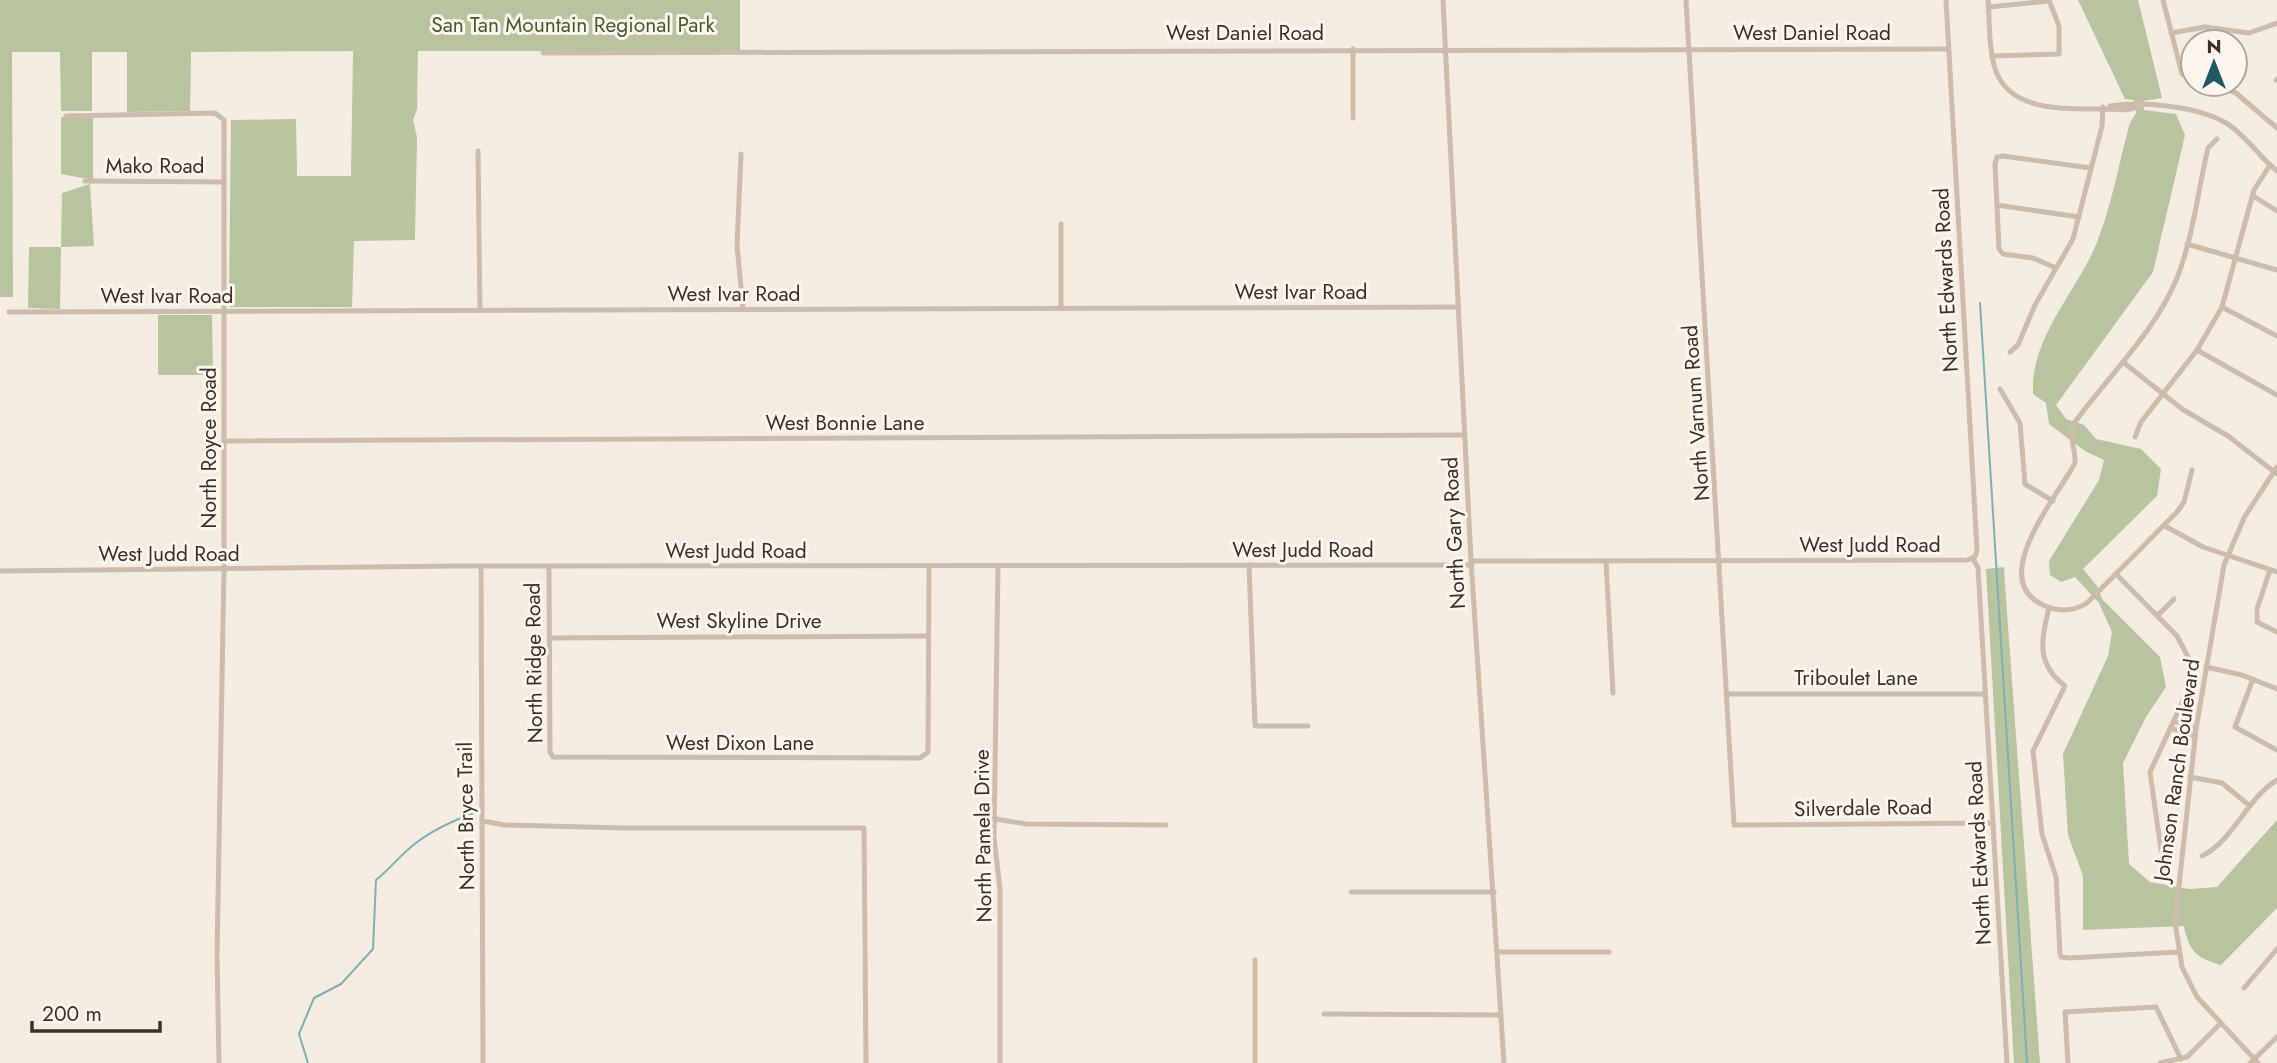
<svg xmlns="http://www.w3.org/2000/svg" width="2277" height="1063" viewBox="0 0 2277 1063" font-family="Jost,sans-serif">
<style>
.green{fill:#b8c4a0}
.lines{fill:none;stroke-linecap:round;stroke-linejoin:round}
.stream{stroke:#7fb0b2;stroke-width:2}
.minor{stroke:#cdbbac;stroke-width:5}
.labels{text-anchor:middle;dominant-baseline:central;stroke-width:6;stroke-linejoin:round;paint-order:stroke}
.park-label{font-size:21px;fill:#4a5a2e;stroke:#fbf5ee}
.street-label{font-size:21px;fill:#3b302b;stroke:#fbf5ee}
</style>
<rect width="100%" height="100%" fill="#f4ebe1"/>
<g class="green">
<polygon points="0,0 740,0 740,51 418,51 417,109 413,120 417,137 415,240 354,241 352,307 229,307 231,120 296,119 297,176 351,176 353,51 191,52 190,111 127,112 127,52 92,52 92,111 61,111 60,52 12,52 13,297 0,297"/>
<path d="M2078 0H2138L2162 98 2143 101 2144 110 2176 114 2185 135 2153 272 2056 405 2066 419 2084 425 2096 439 2141 449 2161 469 2157 496 2083 569 2097 586 2102 599 2160 657 2166 687 2146 717 2123 763 2129 864 2150 882 2189 889 2217 887 2277 820V908L2221 965C2196 958 2189 951 2184 926L2083 930V876L2068 835 2063 754 2108 656 2112 632 2099 603 2075 577 2061 582 2050 575 2049 561 2099 480 2104 460 2085 451 2049 424 2046 403 2033 394C2030 336 2078 291 2097 242 2112 205 2119 162 2130 123L2136 113 2134 100 2125 99Z"/>
<polygon points="61,117 93,117 93,180 61,174"/>
<polygon points="90,184 94,246 61,247 60,309 28,308 29,247 61,247 62,193"/>
<polygon points="158,315 212,315 213,375 158,375"/>
<polygon points="2004,567 2005,585 2040,1063 2014,1063 1986,569"/>
</g>
<g class="lines">
<g class="stream">
<polyline points="1980,303 2027,1063"/>
<path d="M308 1063 299 1034 314 998 341 984 373 949 376 880C391 868 401 854 416 843 435 828 457 819 479 811"/>
</g>
<g class="minor">
<polyline points="1443,0 1471,561 1504,1063"/>
<polyline points="1686,0 1734,825 1993,823"/>
<path d="M1988 0C1990 21 1988 44 1994 65 2008 120 2082 106 2126 110L2140 106"/>
<polyline points="2163,0 2182,74 2193,77"/>
<polyline points="1989,7 2049,1"/>
<polyline points="2171,33 2205,27 2249,33 2277,23"/>
<polyline points="543,53 1948,49"/>
<polyline points="1992,56 2059,54 2059,26 2049,0"/>
<polyline points="2276,80 2277,79"/>
<polyline points="2213,84 2236,93 2277,128"/>
<path d="M2110 106C2142 101 2197 106 2226 123 2246 135 2259 157 2277 171"/>
<polyline points="66,116 215,113 224,120 224,570 217,955 219,1063"/>
<polyline points="1353,118 1353,49"/>
<polyline points="478,151 480,310"/>
<polyline points="741,154 737,245 743,309"/>
<polyline points="85,181 224,182"/>
<polyline points="2253,196 2277,211"/>
<polyline points="1997,205 2079,217"/>
<polyline points="1061,224 1061,308"/>
<polyline points="2187,244 2277,270"/>
<polyline points="2056,268 2033,258 2003,254 1999,249 1995,164 1997,157 2003,156 2091,168"/>
<polyline points="2222,307 2277,336"/>
<polyline points="9,312 1458,307"/>
<polyline points="2197,350 2277,395"/>
<polyline points="2010,352 2018,345 2035,305 2073,239 2102,126 2103,107"/>
<polyline points="2123,362 2182,409 2228,436 2277,474"/>
<polyline points="2000,389 2020,423 2025,484 2053,501"/>
<polyline points="2135,437 2141,422 2197,350 2222,307 2254,190 2270,165"/>
<polyline points="225,441 1464,435"/>
<path d="M2192 470 2184 502 2177 512 2087 603C2073 612 2056 612 2041 604 1988 577 2058 496 2075 463 2076 450 2069 438 2072 426 2107 377 2154 334 2177 278 2193 238 2198 190 2208 148L2217 139"/>
<polyline points="2165,526 2203,547 2277,572"/>
<polyline points="1972,558 1978,567 2007,1063"/>
<polyline points="1471,561 1967,560 1975,557 1977,550 1946,0"/>
<polyline points="1606,561 1613,693"/>
<polyline points="1249,565 1255,726 1308,726"/>
<polyline points="998,566 994,837 1000,889 1000,1063"/>
<polyline points="481,568 483,1063"/>
<polyline points="549,568 550,752 553,757 920,758 928,752 929,567"/>
<polyline points="2270,570 2257,609 2257,622 2277,632"/>
<polyline points="0,571 459,566 1472,565"/>
<polyline points="2117,575 2177,636 2189,659 2191,673 2187,692 2150,772 2161,850"/>
<path d="M2049 608C2041 641 2036 664 2065 686L2033 751 2042 834 2056 877 2060 953 2061 957 2069 958 2178 952"/>
<polyline points="2158,615 2174,599"/>
<polyline points="550,638 928,636"/>
<polyline points="2206,667 2242,675 2277,689"/>
<polyline points="2253,679 2235,727 2277,750"/>
<polyline points="1727,694 1985,694"/>
<polyline points="2174,721 2196,729"/>
<polyline points="2170,728 2195,736"/>
<polyline points="2190,777 2222,783 2250,806"/>
<polyline points="996,819 1026,824 1166,825"/>
<polyline points="482,821 505,825 624,828 864,828 866,1063"/>
<path d="M2202 856C2234 840 2246 799 2277 780"/>
<polyline points="1351,892 1494,892"/>
<polyline points="1498,952 1609,952"/>
<polyline points="2244,988 2277,949"/>
<polyline points="1324,1014 1501,1015"/>
<polyline points="1255,1063 1255,960"/>
<polyline points="2068,1063 2065,1012 2156,1007 2181,1059"/>
<polyline points="2160,1063 2187,1057 2220,1024"/>
<polyline points="2250,1063 2277,1037"/>
<polyline points="2258,1063 2197,997 2182,967 2175,922 2196,729 2224,565 2245,516 2277,467"/>
</g>
</g>
<g class="labels">
<g class="park-label">
<text x="573" y="25">San Tan Mountain Regional Park</text>
</g>
<g class="street-label">
<text x="1245" y="33">West Daniel Road</text>
<text x="1812" y="33">West Daniel Road</text>
<text x="155" y="166">Mako Road</text>
<text transform="translate(1946 280) rotate(-93)">North Edwards Road</text>
<text x="1301" y="292">West Ivar Road</text>
<text x="734" y="294">West Ivar Road</text>
<text x="167" y="296">West Ivar Road</text>
<text transform="translate(1696 413) rotate(-94)">North Varnum Road</text>
<text x="845" y="423">West Bonnie Lane</text>
<text transform="translate(209 448) rotate(-90)">North Royce Road</text>
<text transform="translate(1454 533) rotate(-93)">North Gary Road</text>
<text x="1870" y="545">West Judd Road</text>
<text x="1303" y="550">West Judd Road</text>
<text x="736" y="551">West Judd Road</text>
<text x="169" y="554">West Judd Road</text>
<text x="739" y="621">West Skyline Drive</text>
<text transform="translate(534 663) rotate(-91)">North Ridge Road</text>
<text x="1856" y="678">Triboulet Lane</text>
<text x="740" y="743">West Dixon Lane</text>
<text transform="translate(2177 770) rotate(-82)">Johnson Ranch Boulevard</text>
<text transform="translate(1863 808) rotate(-1)">Silverdale Road</text>
<text transform="translate(466 816) rotate(-91)">North Bryce Trail</text>
<text transform="translate(983 836) rotate(-91)">North Pamela Drive</text>
<text transform="translate(1979 853) rotate(-93)">North Edwards Road</text>
</g>
</g>
<g transform="translate(2214 63)"><circle r="33" fill="#fbf5ee" stroke="#aea6a0" stroke-width="2"/>
<path d="M0-5L12 26L0 18L-12 26Z" fill="#1f5a5e"/>
<text y="-10" font-size="19" font-weight="bold" text-anchor="middle" fill="#3b302b">N</text>
</g>
<path d="M32 1021v10h128v-10" fill="none" stroke="#3b302b" stroke-width="3.5"/>
<text x="42" y="1021" font-size="21" fill="#3b302b" stroke="#fbf5ee" stroke-width="5" paint-order="stroke">200 m</text>
</svg>
